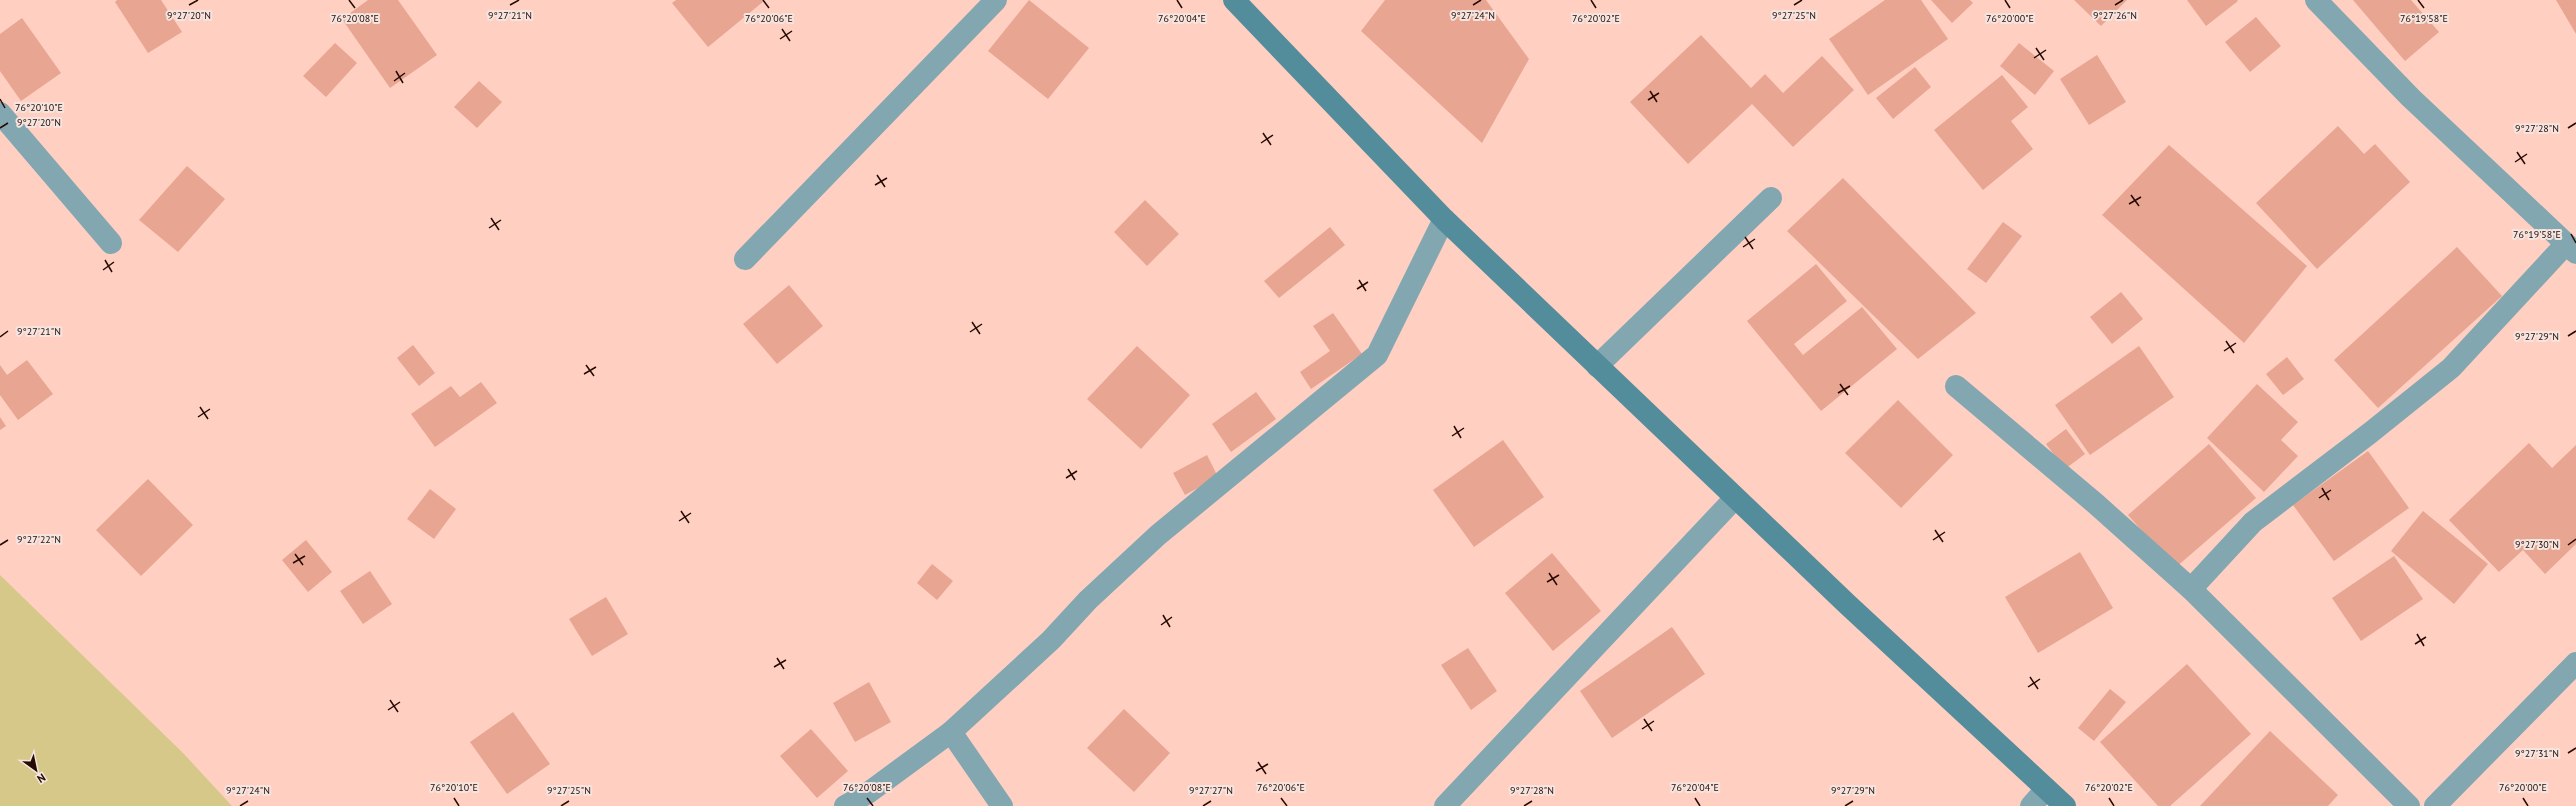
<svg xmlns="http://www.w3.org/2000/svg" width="2576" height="806" viewBox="0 0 2576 806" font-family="'PT Sans',sans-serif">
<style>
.green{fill:#d5c888}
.building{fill:#e8a591}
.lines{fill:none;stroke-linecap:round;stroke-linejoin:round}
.street{stroke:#82a7b1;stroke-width:22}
.secondary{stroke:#538c9b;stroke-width:22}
.ticks{fill:none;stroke:#250b04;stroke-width:1.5}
.ticks-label{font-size:10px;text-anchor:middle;fill:#250b04;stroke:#f5e5e0;stroke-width:4;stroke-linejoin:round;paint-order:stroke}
</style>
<rect width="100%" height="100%" fill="#ffd0c2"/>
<polygon class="green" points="0,575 183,753 232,806 0,806"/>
<g class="building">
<polygon points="117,0 161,0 182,32 148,53 115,2"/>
<polygon points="368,0 398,0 437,55 390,88 342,19"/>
<polygon points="676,0 763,0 764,1 708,47 672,3"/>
<polygon points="1029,0 1089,48 1048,99 988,51"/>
<polygon points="1385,0 1486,0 1529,59 1482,143 1361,31"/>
<polygon points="1885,0 1921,0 1948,39 1868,95 1829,39"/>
<polygon points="1931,0 1970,0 1973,3 1952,23"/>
<polygon points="2074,0 2127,0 2101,26"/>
<polygon points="2187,0 2237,0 2238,1 2206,26"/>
<polygon points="2353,0 2411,0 2439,32 2405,61"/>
<polygon points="2556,0 2576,0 2576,34"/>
<polygon points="2256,17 2281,46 2250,72 2225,42"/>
<polygon points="22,18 61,73 21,101 0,71 0,34"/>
<polygon points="1701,35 1751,88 1765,74 1783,93 1822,56 1854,90 1793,147 1752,104 1688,164 1630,102"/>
<polygon points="335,43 357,63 326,97 303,76"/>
<polygon points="2019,43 2054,71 2035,95 2000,66"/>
<polygon points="2097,55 2126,102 2089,125 2060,79"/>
<polygon points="1915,67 1931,87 1893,119 1876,98"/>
<polygon points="2002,75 2028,107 2011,121 2033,149 1983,190 1934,130"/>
<polygon points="479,81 502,102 477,128 454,107"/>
<polygon points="2338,126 2364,154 2375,144 2410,182 2317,269 2256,203"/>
<polygon points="2169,145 2307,266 2244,343 2102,215"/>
<polygon points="187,166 225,199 178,252 139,220"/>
<polygon points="1843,178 1976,313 1918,359 1787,231"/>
<polygon points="1145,200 1179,234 1147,266 1114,232"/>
<polygon points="2003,222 2022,236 1986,283 1967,269"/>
<polygon points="1330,227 1345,245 1279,298 1264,281"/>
<polygon points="2457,247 2502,296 2378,408 2334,360"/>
<polygon points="1816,264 1847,301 1794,344 1803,355 1862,307 1897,349 1821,411 1747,321"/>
<polygon points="789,285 823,326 777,364 743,324"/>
<polygon points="2121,292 2143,319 2112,344 2090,317"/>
<polygon points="1333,313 1362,354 1311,389 1300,372 1330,351 1313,326"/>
<polygon points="413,345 435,373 419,386 397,358"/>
<polygon points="1137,346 1190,395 1141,449 1087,399"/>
<polygon points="2139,346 2174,397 2090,455 2055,405"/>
<polygon points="2287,357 2304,379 2283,395 2266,374"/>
<polygon points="27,360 53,394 18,420 0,395 0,365 7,375"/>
<polygon points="481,382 497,403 435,447 411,414 451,386 460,397"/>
<polygon points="2257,384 2298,422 2281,440 2298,456 2264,492 2207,438"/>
<polygon points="1256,392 1276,419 1231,452 1212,424"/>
<polygon points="1898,400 1953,455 1901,508 1845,453"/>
<polygon points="0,417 6,426 0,430"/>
<polygon points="2066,429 2085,454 2065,469 2046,444"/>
<polygon points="1503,440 1544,497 1474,547 1433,490"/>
<polygon points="2529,443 2552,468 2576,445 2576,544 2545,574 2523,550 2499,572 2449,520"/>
<polygon points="2209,444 2256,498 2175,568 2128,515"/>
<polygon points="2368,451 2409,508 2334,561 2293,505"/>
<polygon points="1207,455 1218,477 1185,495 1173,473"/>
<polygon points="148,479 193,525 141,576 96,530"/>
<polygon points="430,489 456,509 434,539 407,519"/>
<polygon points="2423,511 2488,564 2454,604 2391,551"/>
<polygon points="306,540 332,572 308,592 282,560"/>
<polygon points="2080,552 2113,608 2038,653 2005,597"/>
<polygon points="1552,553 1601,611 1553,651 1505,593"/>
<polygon points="2394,556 2423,599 2361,641 2332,598"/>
<polygon points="932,564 953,581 937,600 917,583"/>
<polygon points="370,571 392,604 363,624 340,591"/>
<polygon points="606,597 628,634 592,656 569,619"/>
<polygon points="1672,627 1705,674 1612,738 1580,691"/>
<polygon points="1468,648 1497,691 1471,710 1441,665"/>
<polygon points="2187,664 2251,734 2170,806 2158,806 2100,742"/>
<polygon points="869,682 891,722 855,742 833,703"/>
<polygon points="2110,689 2126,702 2094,741 2078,728"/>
<polygon points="1124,709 1170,753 1134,792 1087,748"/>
<polygon points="513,712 550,764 507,794 470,742"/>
<polygon points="811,729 848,771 817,798 780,756"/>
<polygon points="2270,731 2338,795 2328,806 2200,806"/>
</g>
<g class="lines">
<g class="street">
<polyline points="2316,0 2411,98 2576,253"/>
<polyline points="0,113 111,243"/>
<polyline points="745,259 996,0"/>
<polyline points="1597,366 1771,198"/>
<polyline points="1956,386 2096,504 2191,589 2409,806"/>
<polyline points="2191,589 2253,522 2370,433 2451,368 2566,244"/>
<polyline points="951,732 1002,806"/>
<polyline points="845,806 868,793 951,732 1051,640 1088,600 1158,535 1377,355 1444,219"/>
<polyline points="1445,806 1735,498"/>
<polyline points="2031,806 2046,789"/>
<polyline points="2435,806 2576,663"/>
</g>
<polyline class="secondary" points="1234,0 1444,219 1847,604 2065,806"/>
</g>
<path class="ticks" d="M349 0 355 8M763 0 769 8M1177 0 1182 8M1591 0 1596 8M2005 0 2010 8M2418 0 2424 8M189 5 198 0M510 5 519 0M1473 5 1481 0M1794 5 1802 0M2115 5 2123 0M782 29 790 41M780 39 792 31M2036 48 2044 60M2034 58 2046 50M396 71 403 83M394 81 405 73M1650 91 1657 102M0 99 5 108M1648 100 1659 93M0 128 8 123M2568 128 2576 123M1263 133 1271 145M1261 143 1273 135M2517 152 2525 164M2515 162 2527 154M877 175 885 187M875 185 887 178M2131 195 2139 206M2129 204 2141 197M491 218 499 230M489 228 501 220M2571 234 2576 243M1745 237 1753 249M1743 247 1755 239M105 260 112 272M103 270 114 262M1359 280 1366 291M1357 289 1368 282M972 322 980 334M970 332 982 324M2568 336 2576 331M0 337 8 331M2226 341 2234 353M2224 351 2236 343M586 365 594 376M584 374 596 367M1840 384 1848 395M1838 393 1850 386M200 407 208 419M198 417 210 409M1454 426 1461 438M1452 436 1464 428M1068 469 1075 480M1066 478 1077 471M2322 488 2329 500M2319 498 2331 490M681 511 689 523M679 521 691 513M1935 530 1943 542M1933 540 1945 532M0 545 8 540M2568 545 2576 539M295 554 303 565M293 563 305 556M1549 573 1557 585M1547 582 1559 575M1163 615 1170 627M1161 625 1172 617M2417 634 2424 646M2415 644 2426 637M777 658 784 669M774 667 786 660M2030 677 2038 689M2028 687 2040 679M390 700 398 712M388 710 400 702M1644 719 1652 731M1642 729 1654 721M2568 753 2576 748M1258 762 1266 774M1256 771 1268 764M454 798 459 806M867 798 873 806M1281 798 1287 806M1695 798 1700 806M2109 798 2114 806M2523 798 2528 806M240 806 248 801M561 806 569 801M1203 806 1211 801M1524 806 1532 801M1845 806 1853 801"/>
<g class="ticks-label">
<text x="189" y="19">9°27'20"N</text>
<text x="510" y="19">9°27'21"N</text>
<text x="1473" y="19">9°27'24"N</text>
<text x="1794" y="19">9°27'25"N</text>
<text x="2115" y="19">9°27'26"N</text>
<text x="355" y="22">76°20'08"E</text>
<text x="769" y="22">76°20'06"E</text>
<text x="1182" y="22">76°20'04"E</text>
<text x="1596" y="22">76°20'02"E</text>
<text x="2010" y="22">76°20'00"E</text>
<text x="2424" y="22">76°19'58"E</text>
<text x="39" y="111">76°20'10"E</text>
<text x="39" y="126">9°27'20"N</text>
<text x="2537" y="132">9°27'28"N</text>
<text x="2537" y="238">76°19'58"E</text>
<text x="39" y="335">9°27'21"N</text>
<text x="2537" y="340">9°27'29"N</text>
<text x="39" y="543">9°27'22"N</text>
<text x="2537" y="548">9°27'30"N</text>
<text x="2537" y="757">9°27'31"N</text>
<text x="454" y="791">76°20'10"E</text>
<text x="867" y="791">76°20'08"E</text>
<text x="1281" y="791">76°20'06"E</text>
<text x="1695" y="791">76°20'04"E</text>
<text x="2109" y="791">76°20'02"E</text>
<text x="2523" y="791">76°20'00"E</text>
<text x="248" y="794">9°27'24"N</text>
<text x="569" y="794">9°27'25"N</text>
<text x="1211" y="794">9°27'27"N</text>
<text x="1532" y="794">9°27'28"N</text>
<text x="1853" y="794">9°27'29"N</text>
</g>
<g transform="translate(36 770) rotate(147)" stroke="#f5e5e0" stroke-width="3" paint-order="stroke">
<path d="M0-3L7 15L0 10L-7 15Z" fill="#250b04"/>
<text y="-6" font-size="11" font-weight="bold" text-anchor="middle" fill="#250b04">N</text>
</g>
</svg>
